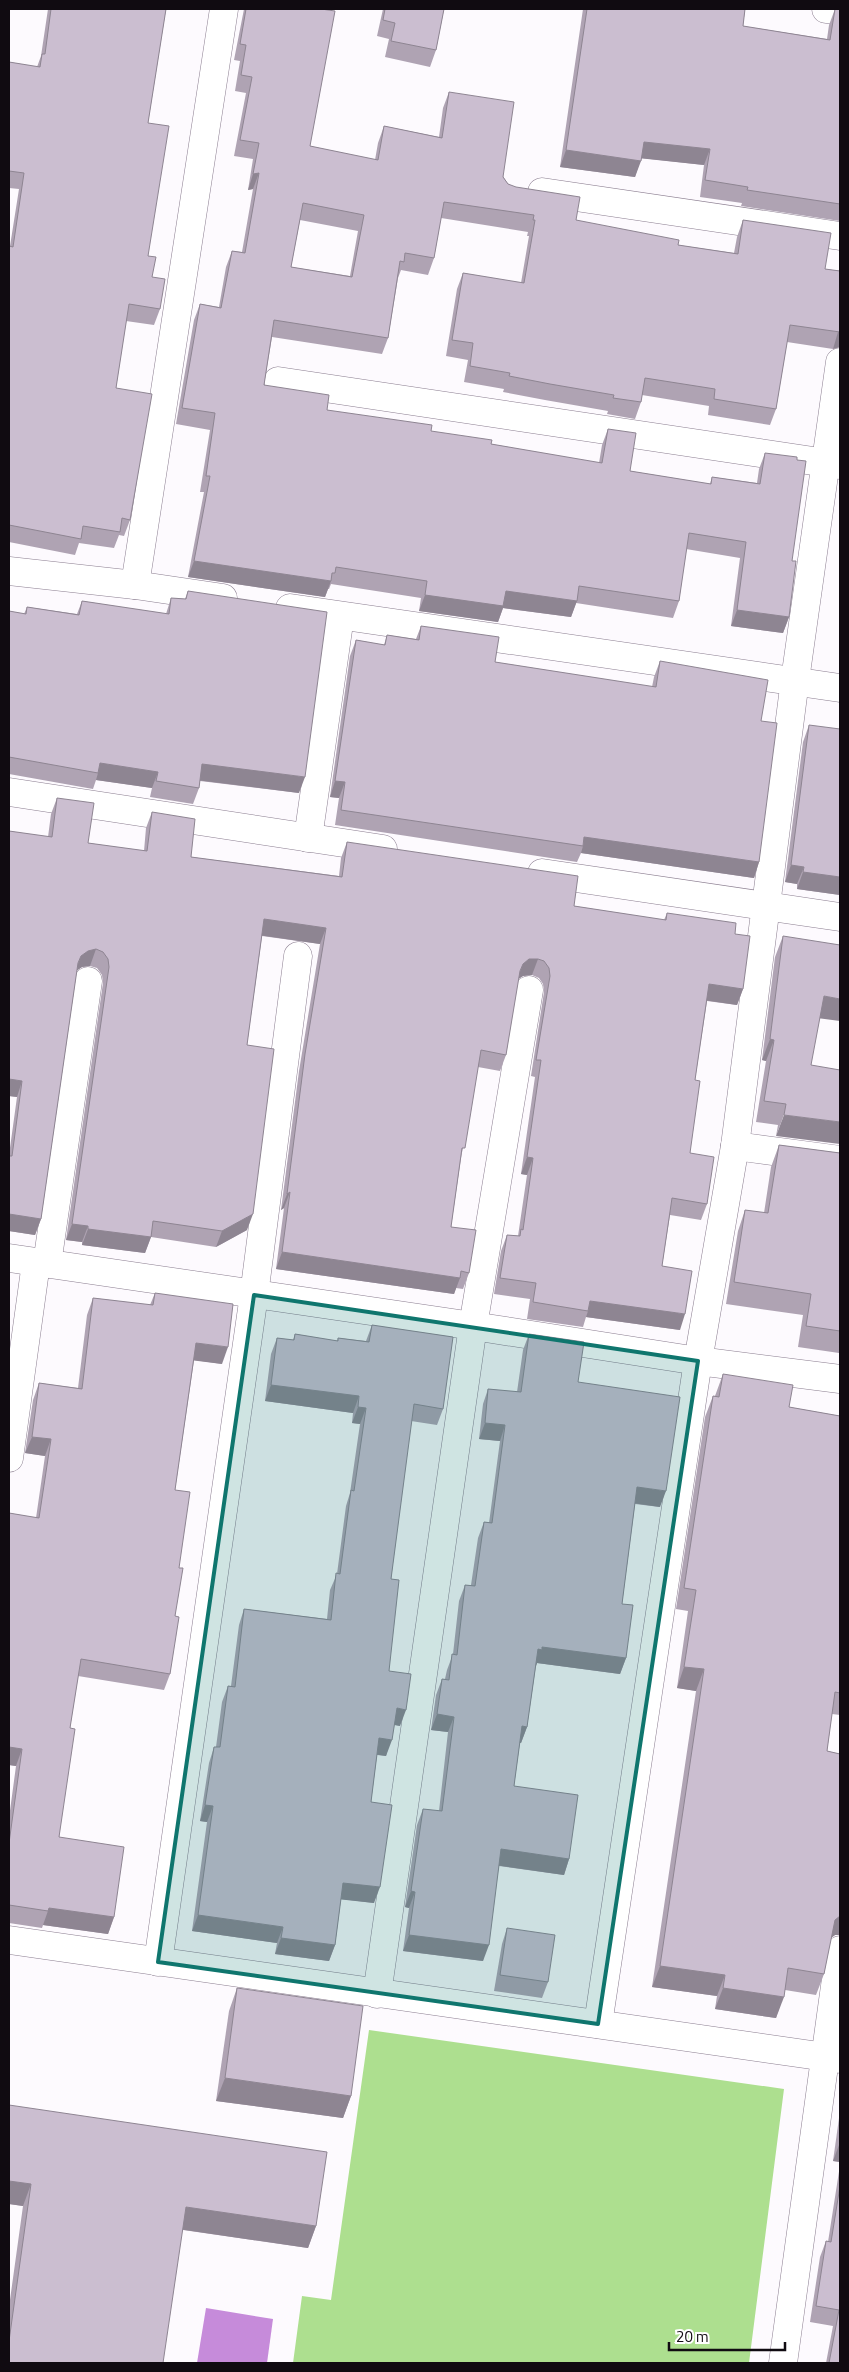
<svg xmlns="http://www.w3.org/2000/svg" width="849" height="2372" viewBox="0 0 849 2372" font-family="'Titillium Web',sans-serif">
<style>
.green{fill:#addf8f}
.water{fill:#c68bda}
.lines{fill:none;stroke-linecap:round;stroke-linejoin:round}
.minor-casing{stroke:#8b7e90;stroke-width:29}
.minor{stroke:#fff;stroke-width:28}
.wall{fill:#afa3b3;fill-rule:evenodd}
.shaded-wall{fill:#8e8592}
.building{fill:#cbbed0;stroke:#8e8592;fill-rule:evenodd}
.marked{fill:#0f766e;fill-opacity:0.2;stroke:#0f766e;stroke-width:4;stroke-linejoin:round}
</style>
<rect width="100%" height="100%" fill="#fdfafe"/>
<polygon class="green" points="369,2030 784,2089 749,2363 293,2363 302,2296 331,2300"/>
<polygon class="water" points="206,2308 273,2319 267,2363 197,2363"/>
<g class="lines">
<g class="minor-casing">
<g id="minor">
<polyline points="826,9 840,11"/>
<polyline points="542,192 840,236"/>
<polyline points="278,381 840,465"/>
<polyline points="9,571 135,585 223,598"/>
<polyline points="135,585 224,9"/>
<polyline points="290,608 840,688"/>
<polyline points="9,792 383,849"/>
<polyline points="308,838 340,616"/>
<polyline points="542,873 840,917"/>
<polyline points="735,1146 840,1160"/>
<polyline points="9,1258 473,1326 698,1361 840,1379"/>
<polyline points="47,1264 88,981"/>
<polyline points="9,1458 36,1263"/>
<polyline points="9,1940 840,2059"/>
<polyline points="158,1962 254,1295 298,956"/>
<polyline points="377,1994 473,1326 529,990"/>
<polyline points="598,2024 698,1361 735,1146 795,680 840,362"/>
<polyline points="783,2363 840,1950"/>
</g>
</g>
<use href="#minor" class="minor"/>
</g>
<g class="wall">
<polygon points="48,9 166,9 148,123 148,256 152,277 160,309 154,325 126,321 116,388 130,520 124,536 119,535 114,548 79,543 75,555 9,542 9,246 10,246 19,189 9,188 9,62 37,67 41,56"/>
<path d="M244 9H321L310 146 375 160 378 143 384 126 439 137 443 108 449 92 508 184 576 220 678 245 734 253 737 237 743 220 825 269 840 271V347L833 349 787 342 776 409 770 425 708 415 709 406 642 395 641 402 635 419 607 414 608 411 545 400 503 392 504 389 464 382 468 360 446 356 457 289 463 273 521 283 529 236H527L528 232 441 218 434 258 428 275 401 270 398 278 388 338 382 354 272 337 264 385 327 410 491 444 599 463 602 445 608 429 630 471 710 484 712 477 757 483 759 469 765 453 792 561 789 617 783 633 731 626 740 558 686 549 679 601 673 618 576 603 571 617 503 608 498 622 419 611 421 598 331 584 329 589H328L325 597 188 577 204 492H200L210 430 176 424 194 320 200 304 219 307 226 267 232 251 242 252 253 189 248 190 253 159 234 156 246 93 235 91 240 61 234 60ZM300 220 358 231 350 276 291 267Z"/>
<polygon points="383,9 444,9 436,50 430,67 385,57 389,39 377,36"/>
<polygon points="583,9 745,9 743,26 827,39 829,25 835,9 840,9 840,221 741,206 742,203 700,197 704,165 641,158 635,177 560,167"/>
<polygon points="188,591 299,793 200,781 199,788 193,804 150,797 152,788 96,780 93,789 9,774 9,611 24,614 27,607 77,614 82,601 166,614 171,598 185,599"/>
<polygon points="421,626 495,662 652,687 654,677 660,661 761,721 759,862 754,878 581,853 577,862 335,825 339,798 330,797 350,656 356,640 384,645 387,635 416,639"/>
<polygon points="809,725 840,895 797,889 797,884 785,882 803,742"/>
<polygon points="57,798 88,843 144,851 146,828 152,812 191,857 339,876 341,858 347,842 574,906 664,920 667,913 735,934 743,989 737,1005 707,1001 695,1080 690,1153 707,1204 701,1220 670,1215 662,1266 680,1330 586,1317 583,1327 527,1319 530,1299 494,1294 501,1251 507,1235 518,1236 527,1175 521,1174 535,1077 531,1076 544,992 543,984 539,978 532,975 523,976 518,979 506,1055 500,1071 478,1067 461,1158 451,1227 469,1273 463,1289 456,1288 454,1294 276,1269 284,1208 281,1210 299,1071 320,944 262,936 247,1045 247,1230 216,1247 151,1237 145,1253 82,1245 82,1242 66,1240 103,983 102,975 97,968 90,966 82,967 77,970 41,1219 35,1235 9,1231 9,1155 17,1097 9,1096 9,831 48,837 51,814"/>
<polygon points="783,936 820,1018 776,1136 778,1125 756,1122 766,1061 762,1060 775,957"/>
<polygon points="779,1145 840,1153 840,1351 839,1353 798,1347 803,1315 726,1304 738,1231 745,1210 764,1213 771,1167"/>
<polygon points="155,1293 222,1364 194,1360 175,1490 179,1568 170,1674 164,1690 78,1676 70,1728 59,1837 114,1917 108,1934 43,1925 42,1928 9,1923 9,1818 16,1766 9,1765 9,1513 36,1518 45,1456 25,1453 33,1400 39,1383 78,1388 87,1315 93,1298 150,1305"/>
<polygon points="372,1325 443,1409 437,1425 411,1421 391,1579 389,1671 400,1726 394,1725 386,1756 377,1755 371,1802 374,1903 341,1899 335,1945 329,1961 275,1954 277,1943 192,1931 207,1822 200,1821 209,1763 214,1747 216,1747 222,1702 228,1686 231,1686 239,1625 244,1609 327,1619 330,1590 337,1574 346,1506 350,1493 360,1424 352,1423 353,1413 265,1401 271,1354 277,1338 293,1340 295,1334 337,1341 338,1338 366,1341"/>
<polygon points="529,1334 578,1382 660,1507 635,1504 622,1604 626,1658 620,1674 537,1663 536,1665 527,1727 521,1743 520,1742 514,1786 569,1859 564,1875 499,1866 483,1961 403,1951 409,1908 405,1907 417,1825 423,1809 439,1811 448,1732 431,1730 436,1695 442,1679 445,1679 447,1670 453,1654 459,1601 465,1585 471,1585 478,1538 484,1522 489,1523 500,1441 479,1439 483,1404 488,1389 517,1392 523,1350"/>
<polygon points="723,1374 789,1407 840,1416 840,1715 832,1714 827,1751 840,1754 840,1935 835,1935 831,1938 824,1974 816,1995 785,1990 776,2018 715,2009 717,1996 652,1987 696,1691 677,1688 688,1611 676,1609 705,1417 713,1396 715,1396"/>
<polygon points="507,1928 548,1982 542,1998 494,1991 502,1944"/>
<polygon points="237,1988 351,2096 343,2118 216,2101 229,2011"/>
<polygon points="9,2105 316,2226 308,2248 183,2230 9,2363 9,2307 23,2206 9,2204"/>
<polygon points="840,2111 840,2162 833,2161"/>
<polygon points="840,2165 840,2363 826,2363 833,2326 810,2322 820,2257 826,2241 828,2242"/>
</g>
<g class="shaded-wall">
<polygon points="644,142 710,149 704,165 638,158"/>
<polygon points="566,150 641,161 635,177 560,167"/>
<polygon points="259,173 253,189 248,190 253,174"/>
<polygon points="838,332 840,332 840,347 833,349"/>
<polygon points="194,561 331,581 325,597 188,577"/>
<polygon points="506,591 577,601 571,617 503,608 498,622 419,611 425,595"/>
<polygon points="737,610 789,617 783,633 731,626"/>
<polygon points="100,763 158,772 152,788 96,780 98,773"/>
<polygon points="202,764 305,777 299,793 196,780"/>
<polygon points="335,781 345,782 339,798 330,797"/>
<polygon points="584,837 759,862 754,878 581,853 583,846"/>
<polygon points="791,865 804,867 797,884 785,882"/>
<polygon points="803,872 840,877 840,895 797,889"/>
<polygon points="264,919 326,928 320,944 258,935"/>
<polygon points="96,949 90,966 82,967 75,972 81,956 88,951"/>
<polygon points="529,959 538,959 532,975 523,976 517,980 523,964"/>
<polygon points="709,984 743,989 737,1005 703,1000"/>
<polygon points="824,996 840,999 840,1021 817,1018"/>
<polygon points="770,1039 774,1040 766,1061 762,1060"/>
<polygon points="9,1079 22,1081 17,1097 9,1096"/>
<polygon points="784,1115 840,1122 840,1144 776,1136"/>
<polygon points="527,1157 533,1158 527,1175 521,1174"/>
<polygon points="290,1192 284,1208 281,1210 287,1194"/>
<polygon points="9,1214 41,1219 35,1235 9,1231"/>
<polygon points="253,1214 247,1230 216,1247 222,1231"/>
<polygon points="72,1224 88,1226 82,1242 66,1240"/>
<polygon points="88,1229 151,1237 145,1253 82,1245"/>
<polygon points="282,1252 460,1278 454,1294 276,1269"/>
<polygon points="590,1301 685,1314 680,1330 586,1317 588,1311"/>
<polygon points="196,1343 228,1347 222,1364 190,1360"/>
<polygon points="271,1385 359,1396 353,1413 265,1401"/>
<polygon points="358,1407 366,1408 360,1424 352,1423"/>
<polygon points="485,1423 505,1425 500,1441 479,1439"/>
<polygon points="32,1437 51,1439 45,1456 25,1453"/>
<polygon points="637,1487 666,1491 660,1507 632,1503"/>
<polygon points="542,1647 626,1658 620,1674 537,1663 536,1666 532,1665 538,1649"/>
<polygon points="684,1667 704,1669 696,1691 677,1688"/>
<polygon points="397,1708 406,1710 400,1726 391,1724"/>
<polygon points="437,1714 454,1717 448,1732 431,1730"/>
<polygon points="522,1726 527,1727 521,1743 516,1742"/>
<polygon points="379,1738 392,1740 386,1756 373,1754"/>
<polygon points="9,1747 22,1749 16,1766 9,1765"/>
<polygon points="205,1805 213,1806 207,1822 200,1821"/>
<polygon points="501,1849 569,1859 564,1875 495,1865"/>
<polygon points="343,1883 380,1887 374,1903 337,1899"/>
<polygon points="411,1891 415,1892 409,1908 405,1907"/>
<polygon points="49,1908 114,1917 108,1934 43,1925"/>
<polygon points="198,1915 283,1927 277,1943 192,1931"/>
<polygon points="840,1916 840,1935 835,1935 827,1941 835,1920"/>
<polygon points="409,1935 489,1945 483,1961 403,1951"/>
<polygon points="281,1938 335,1945 329,1961 275,1954"/>
<polygon points="660,1966 725,1975 717,1996 652,1987"/>
<polygon points="723,1988 784,1997 776,2018 715,2009"/>
<polygon points="225,2078 351,2096 343,2118 216,2101"/>
<polygon points="839,2145 840,2145 840,2162 833,2161"/>
<polygon points="9,2181 31,2184 23,2206 9,2204"/>
<polygon points="186,2207 316,2226 308,2248 178,2229"/>
</g>
<g class="building">
<polygon points="51,9 166,9 148,123 169,126 148,256 156,257 152,277 165,279 160,309 129,304 116,388 152,394 130,520 122,518 120,532 83,526 81,539 9,525 9,246 13,247 24,173 9,171 9,62 40,67 42,54 45,54"/>
<path d="M246 9H321L335 11 310 146 378 160 384 126 442 138 449 92 514 102 503 177 508 184 516 187 580 197 576 220 679 240 678 245 738 254 743 220 831 233 825 269 840 271V332L790 325 776 409 714 399 715 389 645 378 641 402 613 398 614 395 550 384 509 376 510 373 470 366 473 343 452 340 463 273 524 283 535 220H533L534 215 444 202 434 258 405 253 404 262 400 261 388 338 274 320 264 385 329 395 327 410 432 425 431 431 492 440 491 444 602 463 608 429 636 433 630 471 711 484 712 477 760 484 765 453 797 457V460L806 461 792 561H796L789 617 737 610 746 542 689 533 679 601 579 586 577 601 506 591 503 606 425 595 427 581 336 567 335 573H332L331 581 194 561 210 476H206L215 413 182 408 200 304 221 308 232 251 245 253 259 173 253 174 259 143 240 140 252 77 241 75 246 45 240 44ZM303 203 364 215 352 277 291 267Z"/>
<polygon points="385,9 444,9 436,50 391,41 395,23 383,20"/>
<polygon points="587,9 745,9 743,26 830,40 835,9 840,9 840,204 747,190 748,187 705,180 710,149 644,142 641,161 566,150"/>
<polygon points="188,591 327,612 305,777 202,764 199,788 156,781 158,772 100,763 98,773 9,757 9,611 26,614 27,607 79,615 82,601 169,614 171,598 186,599"/>
<polygon points="421,626 499,637 495,662 656,687 660,661 768,680 761,721 777,723 759,862 584,837 583,846 341,810 345,782 335,781 356,640 385,645 387,635 419,640"/>
<polygon points="809,725 840,729 840,877 803,872 804,867 791,865"/>
<polygon points="57,798 94,803 88,843 147,851 152,812 195,819 191,857 342,877 347,842 578,876 574,906 666,920 667,913 736,923 735,934 750,936 743,989 709,984 695,1080 700,1081 690,1153 714,1157 707,1204 672,1198 662,1266 692,1271 685,1314 590,1301 588,1311 533,1302 536,1283 500,1278 507,1235 520,1236 521,1229 523,1230 533,1158 527,1157 541,1060 536,1060 550,976 549,968 544,961 538,959 529,959 523,964 520,971 506,1055 481,1050 465,1148 462,1148 451,1227 476,1230 469,1273 461,1271 460,1278 282,1252 290,1192 287,1194 305,1054 326,928 264,919 247,1045 274,1049 253,1214 222,1231 153,1221 151,1237 88,1229 88,1226 72,1224 109,967 108,959 103,952 96,949 88,951 81,956 78,963 41,1219 9,1214 9,1156 12,1156 22,1081 9,1079 9,831 52,837"/>
<polygon points="783,936 840,945 840,999 824,996 811,1065 840,1070 840,1122 784,1115 786,1104 764,1101 774,1040 770,1039"/>
<polygon points="779,1145 840,1153 840,1331 806,1326 811,1294 734,1282 745,1210 768,1213"/>
<polygon points="155,1293 233,1304 228,1347 196,1343 175,1490 190,1492 179,1568 183,1568 175,1616 179,1617 170,1674 81,1659 70,1728 75,1729 59,1837 124,1847 114,1917 49,1908 48,1911 9,1905 9,1843 22,1749 9,1747 9,1513 39,1518 51,1439 32,1437 39,1383 82,1389 93,1298 153,1305"/>
<polygon points="372,1325 453,1337 443,1409 414,1404 391,1579 399,1580 389,1671 411,1674 406,1710 397,1708 392,1740 379,1738 371,1802 392,1805 380,1887 343,1883 335,1945 281,1938 283,1927 198,1915 213,1806 205,1805 214,1747 220,1747 228,1686 235,1687 244,1609 331,1620 336,1573 340,1574 351,1490 354,1491 366,1408 358,1407 359,1396 271,1385 277,1338 294,1340 295,1334 338,1341 338,1338 369,1342"/>
<polygon points="529,1334 584,1342 578,1382 680,1397 666,1491 637,1487 622,1604 633,1605 626,1658 542,1647 542,1650 538,1649 527,1727 522,1726 514,1786 578,1795 569,1859 501,1849 489,1945 409,1935 415,1892 411,1891 423,1809 442,1811 454,1717 437,1714 442,1679 449,1680 452,1654 457,1655 465,1585 475,1586 484,1522 492,1523 505,1425 485,1423 488,1389 521,1392"/>
<polygon points="723,1374 793,1385 789,1407 840,1416 840,1693 835,1692 827,1751 840,1754 840,1916 835,1920 824,1974 788,1968 784,1997 723,1988 725,1975 660,1966 704,1669 684,1667 696,1590 684,1588 713,1396 719,1397"/>
<polygon points="507,1928 555,1935 548,1982 500,1975"/>
<polygon points="237,1988 363,2006 351,2096 225,2078"/>
<polygon points="9,2105 327,2152 316,2226 186,2207 163,2363 9,2363 9,2341 31,2184 9,2181"/>
<polygon points="840,2186 840,2363 829,2363 839,2310 816,2306 826,2241 831,2242"/>
</g>
<path class="marked" d="M254 1295 698 1361 598 2024 158 1962Z"/>
<rect width="849" height="2372" fill="none" stroke="#100b11" stroke-width="20"/>
<path d="M669 2342v8h116v-8" fill="none" stroke="#100b11" stroke-width="2.5"/>
<text x="676" y="2342" font-size="15" fill="#100b11" stroke="#ffffff" stroke-width="4" paint-order="stroke">20 m</text>
</svg>
